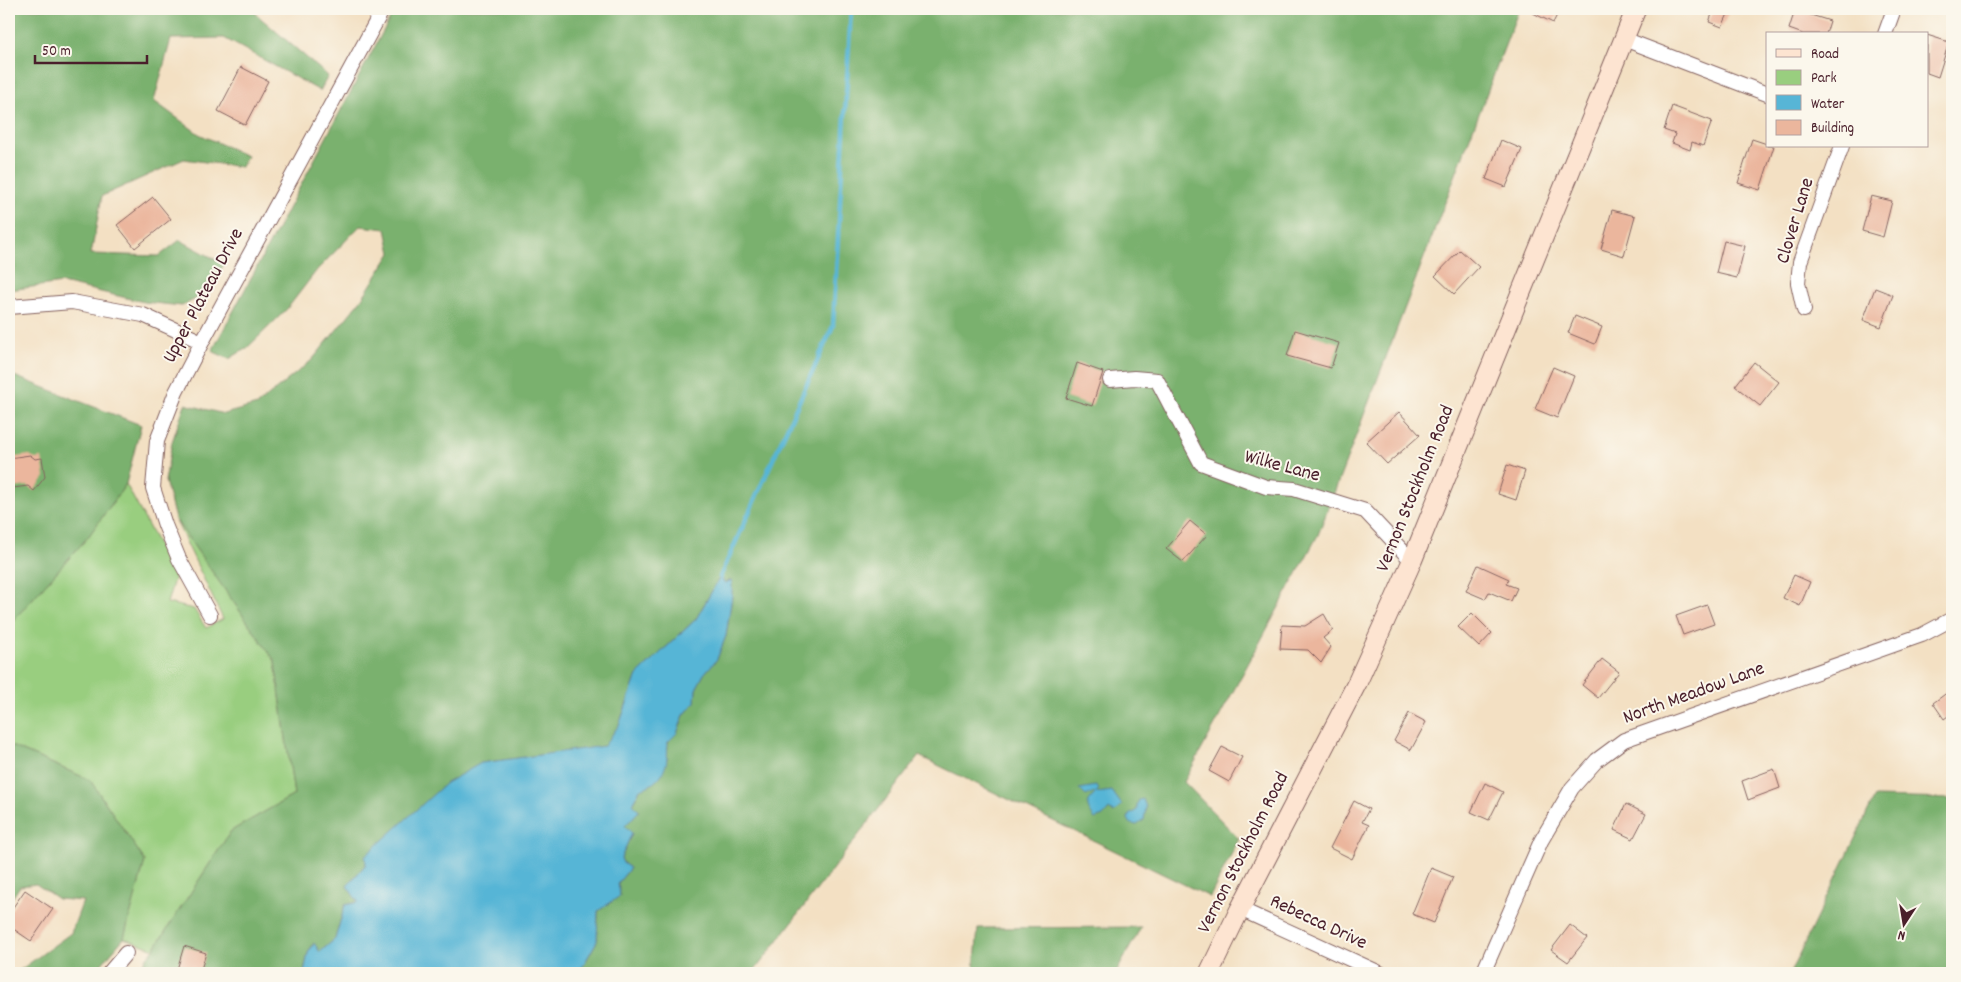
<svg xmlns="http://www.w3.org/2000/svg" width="1961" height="982" viewBox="0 0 1961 982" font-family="Dekko,sans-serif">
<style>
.green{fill:#99ce7f;stroke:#727655}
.forest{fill:#7ab16e;stroke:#62684c}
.water{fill:#57b5d6;stroke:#506a80}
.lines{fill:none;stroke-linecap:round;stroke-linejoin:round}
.stream{stroke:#57b5d6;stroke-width:4.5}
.building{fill:#ebb69d}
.minor-casing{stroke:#856360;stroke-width:16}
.secondary-casing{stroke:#856360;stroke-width:21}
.minor{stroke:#fff;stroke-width:14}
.secondary{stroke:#fde4d1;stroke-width:19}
.labels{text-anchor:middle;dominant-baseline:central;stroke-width:4;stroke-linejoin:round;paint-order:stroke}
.street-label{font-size:20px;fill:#4a1f2b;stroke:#fbf7ec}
</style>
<rect width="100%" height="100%" fill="#fbf7ec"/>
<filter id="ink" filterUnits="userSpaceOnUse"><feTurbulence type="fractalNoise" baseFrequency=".02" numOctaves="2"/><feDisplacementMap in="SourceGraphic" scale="10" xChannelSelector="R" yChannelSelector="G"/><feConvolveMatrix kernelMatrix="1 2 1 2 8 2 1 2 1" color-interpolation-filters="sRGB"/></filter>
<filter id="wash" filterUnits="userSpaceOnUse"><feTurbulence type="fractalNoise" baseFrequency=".0096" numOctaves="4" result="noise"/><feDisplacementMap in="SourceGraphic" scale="20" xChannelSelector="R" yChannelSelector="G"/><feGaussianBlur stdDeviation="1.12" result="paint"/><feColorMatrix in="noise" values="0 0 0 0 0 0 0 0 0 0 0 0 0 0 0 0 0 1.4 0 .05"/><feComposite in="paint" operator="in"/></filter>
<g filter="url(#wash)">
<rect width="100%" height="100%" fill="#f3e0c3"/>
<polygon class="green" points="126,484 175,576 167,603 194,609 206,628 223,619 175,519 275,661 294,795 231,831 154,949 124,938 145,861 90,780 9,745 9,625 88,537"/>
<g class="forest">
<polygon points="9,9 253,9 256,14 328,76 320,91 224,38 171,39 154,101 199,134 247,156 241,167 184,159 102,196 91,254 159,256 180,240 224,264 207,293 182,306 144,302 62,283 9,290"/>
<polygon points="395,9 1519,9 1318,535 1184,782 1239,839 1210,897 919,756 753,973 579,973 597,941 598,911 620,896 618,883 630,868 623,863 621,858 632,833 625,826 638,811 633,805 640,789 667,759 668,742 677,733 684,715 695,702 696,689 704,674 717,659 726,636 732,596 731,580 725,583 720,577 696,619 637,675 619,725 604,747 481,763 366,864 347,886 358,902 345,905 335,939 320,952 313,944 308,953 304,973 134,973 154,949 231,831 294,795 275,661 175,519 165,481 172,442 185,404 224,414 257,405 312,360 361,300 391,253 386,229 360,226 317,270 287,309 247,348 229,359 212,351"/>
<polygon points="9,374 141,425 126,484 88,537 9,625"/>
<polygon points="9,745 90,780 145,861 124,938 94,973 16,973 71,933 83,901 58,899 36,884 20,886 9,903"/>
<polygon points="1875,797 1952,799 1952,973 1790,973"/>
<polygon points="1141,927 1116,973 974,973 978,928"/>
</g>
<g class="water">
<path d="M720 577 725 583 732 580V596L726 636 717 659 704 674 696 689 695 702 684 715 677 733 668 742C667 748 668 753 667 758 666 774 655 785 640 789L633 804 639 811 625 826 632 833 621 858 623 863 630 868 618 883 620 896 598 911 597 941 579 973H304L308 953 314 943 320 952 335 939 345 905 358 902 347 886 366 864 365 856 446 783 481 763 604 746 619 725 637 675 696 619Z"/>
<path d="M1096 786 1099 789 1096 793 1112 791 1122 805 1114 813 1109 809 1103 816 1095 819C1086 807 1085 804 1095 794L1094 792 1086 796 1079 789Z"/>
<polygon points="1143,799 1146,807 1144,820 1137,825 1131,824 1128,819 1129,815 1137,810 1137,804 1139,800"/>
</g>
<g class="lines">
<polyline class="stream" points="720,577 833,326 851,9"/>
</g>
<g id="blocks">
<g class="building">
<polygon points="1525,9 1560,9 1553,23"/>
<polygon points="1714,9 1728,14 1722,27 1709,22"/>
<polygon points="1795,10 1830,21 1826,34 1803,34 1789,29"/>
<polygon points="1927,35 1949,42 1938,77 1927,73"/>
<polygon points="241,67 268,81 245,125 218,111"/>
<polygon points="1672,106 1712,121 1703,146 1692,142 1690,150 1672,143 1675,134 1664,130"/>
<polygon points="1752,139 1767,144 1767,146 1774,146 1760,190 1738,183"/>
<polygon points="1501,140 1522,149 1506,187 1486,179"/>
<polygon points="1871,196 1892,201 1883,237 1862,231"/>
<polygon points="153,197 171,219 135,248 117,225"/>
<polygon points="1612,210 1635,216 1624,256 1601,249"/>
<polygon points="1724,241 1745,246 1737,278 1716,273"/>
<polygon points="1460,250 1479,267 1454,294 1435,276"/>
<polygon points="1875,288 1893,295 1881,327 1863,320"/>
<polygon points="1575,316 1602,327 1595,344 1568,333"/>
<polygon points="1295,330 1339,343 1331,368 1287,356"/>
<polygon points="1754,362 1779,382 1760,406 1735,386"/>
<polygon points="1077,363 1103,372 1092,406 1066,398"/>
<polygon points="1553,367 1574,376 1557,418 1535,409"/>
<polygon points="1399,412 1420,435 1387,464 1366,442"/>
<polygon points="30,455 35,459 42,458 45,477 34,491 28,486 13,488 9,458"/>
<polygon points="1507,465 1525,471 1516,500 1498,494"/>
<polygon points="1190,521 1207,535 1183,562 1166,549"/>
<polygon points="1478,565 1509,579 1506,584 1517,588 1511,601 1489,592 1485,599 1466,591"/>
<polygon points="1794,575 1810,582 1800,606 1783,598"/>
<polygon points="1707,605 1714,624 1683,635 1676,616"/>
<polygon points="1472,613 1492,633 1479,647 1458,627"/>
<polygon points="1324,614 1333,630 1323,638 1331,647 1321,663 1308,650 1280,649 1282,625 1305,626"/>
<polygon points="1602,659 1619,672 1598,698 1582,685"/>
<polygon points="1952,689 1952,713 1944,719 1933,703"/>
<polygon points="1409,713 1426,722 1411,750 1394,741"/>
<polygon points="1222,747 1242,757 1229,782 1209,771"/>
<polygon points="1774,769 1780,788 1748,800 1742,781"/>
<polygon points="1485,783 1503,792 1489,820 1471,812"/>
<polygon points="1354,801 1369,809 1362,822 1369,825 1352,859 1330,848"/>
<polygon points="1626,804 1646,814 1633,839 1614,830"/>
<polygon points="1431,868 1453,877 1434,923 1412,914"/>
<polygon points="25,890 53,909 31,941 9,926 9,913"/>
<polygon points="1570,925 1587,938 1568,962 1551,950"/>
<polygon points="184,946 206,953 200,973 176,973"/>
</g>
</g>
</g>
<g filter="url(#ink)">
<use href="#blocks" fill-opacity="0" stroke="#856360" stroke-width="1"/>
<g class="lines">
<g class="minor-casing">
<g id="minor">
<polyline points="1885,34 1894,9"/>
<polyline points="1624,39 1767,94"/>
<polyline points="9,307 72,302 143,315 202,342"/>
<polyline points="1804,310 1798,283 1800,262 1842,146"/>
<polyline points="1110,380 1134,378 1157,380 1201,463 1266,487 1294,489 1365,511 1412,561"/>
<polyline points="210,615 179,559 165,525 153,488 157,441 176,392 202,342 383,9"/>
<polyline points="1240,909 1380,973"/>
<polyline points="109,973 126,953"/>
<polyline points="1483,973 1541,841 1572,788 1597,760 1624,740 1922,635 1952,619"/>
</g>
</g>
<g class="secondary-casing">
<polyline id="secondary" points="1209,973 1240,909 1357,683 1412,561 1636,9"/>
</g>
<use href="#minor" class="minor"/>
<use href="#secondary" class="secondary"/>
</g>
</g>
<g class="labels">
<g class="street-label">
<text transform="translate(1796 221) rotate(-73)">Clover Lane</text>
<text transform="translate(204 296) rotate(-62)">Upper Plateau Drive</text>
<text transform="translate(1282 467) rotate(15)">Wilke Lane</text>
<text transform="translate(1416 489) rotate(-68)">Vernon Stockholm Road</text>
<text transform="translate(1694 694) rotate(-20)">North Meadow Lane</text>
<text transform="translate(1244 853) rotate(-63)">Vernon Stockholm Road</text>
<text transform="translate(1318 923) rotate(25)">Rebecca Drive</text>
</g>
</g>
<rect width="1961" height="982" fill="none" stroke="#fbf7ec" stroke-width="30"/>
<rect x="1766" y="32" width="162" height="115" fill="#fbf7ec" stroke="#b4a19f"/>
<rect x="1776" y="49" width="25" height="8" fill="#fde4d1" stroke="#b4a19f"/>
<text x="1811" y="58" font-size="15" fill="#4a1f2b">Road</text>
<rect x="1776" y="70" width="25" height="15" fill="#99ce7f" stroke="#b4a19f"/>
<text x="1811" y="82" font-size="15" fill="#4a1f2b">Park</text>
<rect x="1776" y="95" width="25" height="15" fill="#57b5d6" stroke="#b4a19f"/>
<text x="1811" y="108" font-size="15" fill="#4a1f2b">Water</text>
<rect x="1776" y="120" width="25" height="15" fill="#ebb69d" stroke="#b4a19f"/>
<text x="1811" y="132" font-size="15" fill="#4a1f2b">Building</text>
<g transform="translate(1904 924) rotate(192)" stroke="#fbf7ec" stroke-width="4" paint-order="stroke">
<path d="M0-4L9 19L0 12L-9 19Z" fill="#4a1f2b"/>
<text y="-8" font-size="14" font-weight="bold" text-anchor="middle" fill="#4a1f2b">N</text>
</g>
<path d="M35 55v8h112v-8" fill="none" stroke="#4a1f2b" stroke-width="2.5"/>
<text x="42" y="55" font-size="15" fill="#4a1f2b" stroke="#fbf7ec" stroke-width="4" paint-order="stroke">50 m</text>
</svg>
